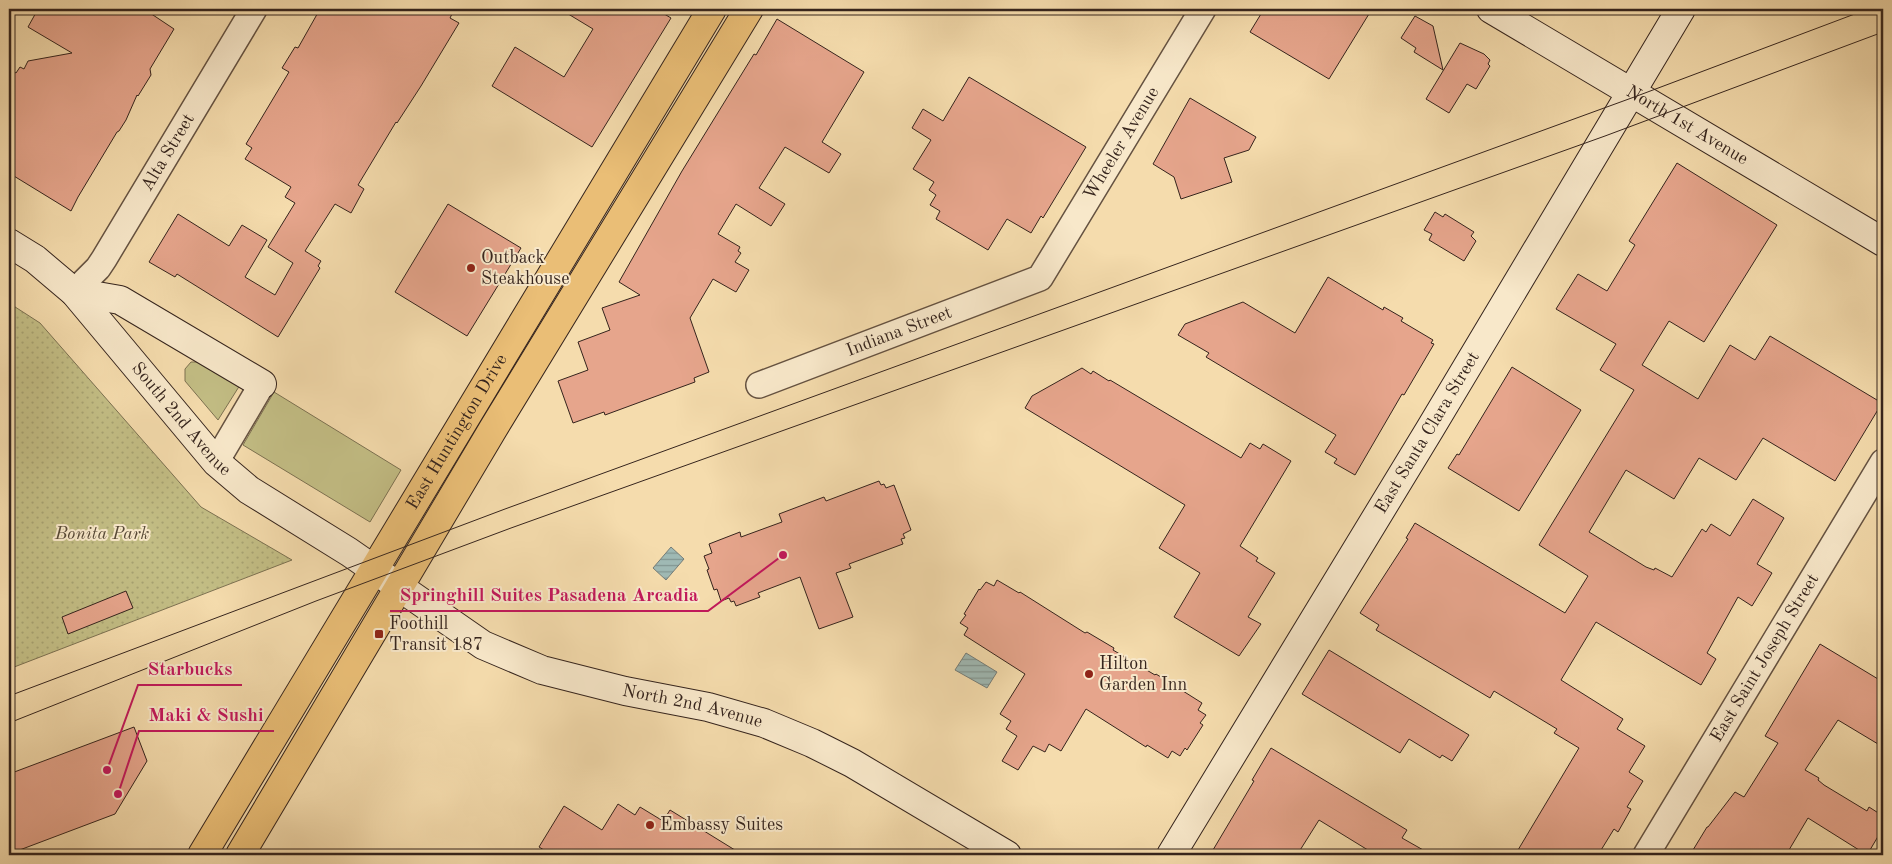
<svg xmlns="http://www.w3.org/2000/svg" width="1892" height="864" viewBox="0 0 1892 864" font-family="'Old Standard TT',serif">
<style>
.green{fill:#c3be85;stroke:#7c7151}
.park{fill:url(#park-dots);stroke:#7c7151}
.water{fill:url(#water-rules);stroke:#757d78}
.building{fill:#e6a58c;stroke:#35241d}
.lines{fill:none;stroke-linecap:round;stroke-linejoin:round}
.street-casing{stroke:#655241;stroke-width:28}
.secondary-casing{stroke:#35241d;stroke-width:30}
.primary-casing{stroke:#35241d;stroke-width:30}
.street{stroke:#f8e8ca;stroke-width:25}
.secondary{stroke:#f8e8ca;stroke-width:28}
.primary{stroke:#eabe76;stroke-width:28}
.tram{stroke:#35241d;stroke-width:1}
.poi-dot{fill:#8f2418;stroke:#f8e8ca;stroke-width:2}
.labels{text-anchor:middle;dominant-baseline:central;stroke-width:4;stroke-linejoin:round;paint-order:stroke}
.street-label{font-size:18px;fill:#35241d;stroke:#f8e8ca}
.poi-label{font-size:18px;fill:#35241d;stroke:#f8e8ca;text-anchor:start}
.park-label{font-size:18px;font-style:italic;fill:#584a37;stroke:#f8e8ca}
.leader{fill:none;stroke:#c2185b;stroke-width:2}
.callout-dot{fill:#c2185b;stroke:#f8e8ca;stroke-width:2}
.callout-label{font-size:19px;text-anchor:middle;font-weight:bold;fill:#c2185b;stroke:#f8e8ca;stroke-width:4;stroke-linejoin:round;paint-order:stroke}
</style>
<defs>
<pattern id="park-dots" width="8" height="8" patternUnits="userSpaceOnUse" patternTransform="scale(1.25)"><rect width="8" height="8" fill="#c3be85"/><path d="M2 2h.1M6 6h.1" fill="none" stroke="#a8a372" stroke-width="1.8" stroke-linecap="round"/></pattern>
<pattern id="water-rules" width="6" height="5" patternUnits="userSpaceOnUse" patternTransform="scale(1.25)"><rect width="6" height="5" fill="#9fb9b4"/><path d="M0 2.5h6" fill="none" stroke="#829692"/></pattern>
</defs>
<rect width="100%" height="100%" fill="#f5dcad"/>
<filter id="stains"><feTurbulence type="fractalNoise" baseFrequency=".004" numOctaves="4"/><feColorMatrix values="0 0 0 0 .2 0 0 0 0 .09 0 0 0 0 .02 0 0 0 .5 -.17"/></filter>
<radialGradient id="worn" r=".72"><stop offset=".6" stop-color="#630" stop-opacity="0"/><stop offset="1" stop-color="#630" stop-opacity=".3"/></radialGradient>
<g class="green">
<polygon points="191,362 203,362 240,385 218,420 185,381 185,369"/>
<polygon points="274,392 401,470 370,522 243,445"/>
</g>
<polygon class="park" points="9,303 40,323 201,507 292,560 9,669"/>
<g class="water">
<polygon points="671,547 684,559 666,580 653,568"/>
<polygon points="966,653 997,672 987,688 955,670"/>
</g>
<g class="building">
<polygon points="38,9 144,9 174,29 150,69 151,75 138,96 137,95 126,120 119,131 117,132 78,197 71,211 9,173 9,69 16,73 20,67 24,69 28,61 72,53 28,27"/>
<polygon points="320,9 443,9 452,14 450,18 459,23 421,86 397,123 396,122 358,185 364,189 351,213 335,204 305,251 321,261 318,266 320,268 278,337 177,274 175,277 149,262 178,214 229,246 242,225 267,240 245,277 275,295 293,263 268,247 295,203 285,197 291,187 245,159 252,148 246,144 289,72 282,68 295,47 298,48"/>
<polygon points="560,9 656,9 671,18 592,147 492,86 515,47 564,77 593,29"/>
<polygon points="1264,9 1372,9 1329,79 1250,32"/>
<polygon points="1415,16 1433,26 1443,70 1414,52 1416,48 1401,38"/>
<polygon points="777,19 864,72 822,142 841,154 829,173 785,147 759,188 785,204 771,226 736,204 718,234 740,247 738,251 741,253 735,262 749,270 736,292 713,279 690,318 709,372 694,378 695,382 643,401 605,415 604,412 573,423 558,381 588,370 578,342 610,330 602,308 640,295 619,282 682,171 754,54 756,55"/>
<polygon points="1460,43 1484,54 1490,60 1488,64 1490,66 1476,89 1467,84 1449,113 1426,99"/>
<polygon points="969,77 1086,147 1043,218 1041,216 1031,233 1007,219 988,250 936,219 940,211 930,205 936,195 929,190 934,182 913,169 931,140 912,128 923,109 943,121"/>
<polygon points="1190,98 1256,137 1249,150 1224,158 1232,182 1181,199 1174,177 1153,164"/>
<polygon points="1677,163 1777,225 1704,342 1669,321 1642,365 1698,399 1730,345 1755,360 1770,336 1882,403 1835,481 1763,438 1736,480 1699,458 1674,499 1626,470 1589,532 1646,567 1654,570 1655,568 1672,577 1702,529 1706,532 1711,524 1730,536 1753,499 1784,518 1757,564 1772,573 1752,606 1738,597 1707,653 1716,659 1701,685 1596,622 1561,680 1623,719 1617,729 1645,746 1629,772 1643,781 1627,807 1631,809 1618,832 1614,829 1598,855 1515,855 1579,748 1554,733 1557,729 1494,691 1490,698 1376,630 1379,625 1360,613 1408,539 1406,538 1415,523 1565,613 1588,576 1539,545 1634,390 1600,370 1616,344 1556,309 1578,274 1607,291 1635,245 1629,241"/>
<polygon points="448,204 521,248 467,336 395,292"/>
<polygon points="1435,212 1443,217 1445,214 1474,232 1471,236 1476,241 1464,261 1429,240 1432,234 1424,230"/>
<polygon points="1328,277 1383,310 1384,307 1403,318 1401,321 1433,340 1431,343 1434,344 1404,395 1402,394 1355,475 1334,463 1337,459 1325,452 1336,435 1206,357 1209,353 1178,335 1185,324 1243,302 1295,333"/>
<polygon points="1512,367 1581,410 1519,511 1448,468 1457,454 1459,455"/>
<polygon points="1082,368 1091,374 1093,371 1109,381 1110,380 1241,458 1250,443 1260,449 1263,444 1291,461 1240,546 1258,558 1256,561 1275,573 1248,617 1261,624 1239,656 1174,617 1200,573 1159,548 1185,505 1025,408 1032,396"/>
<polygon points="879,481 881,485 884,484 886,488 894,485 911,530 903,534 905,538 901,539 903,544 849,564 851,568 836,573 853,617 819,629 800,577 758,593 760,597 736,606 734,601 731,602 729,598 721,601 717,589 714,590 707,570 709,569 704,556 712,553 709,544 740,532 741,537 782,522 779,514 824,497 826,501"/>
<polygon points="997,580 1019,593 1020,592 1085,633 1087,632 1114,648 1113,650 1155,675 1156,674 1202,703 1198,710 1206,715 1200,723 1203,725 1187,750 1185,748 1180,756 1172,751 1168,758 1147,745 1146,747 1086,709 1061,751 1049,744 1045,752 1033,746 1018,770 1002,761 1017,736 1006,729 1011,721 1000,714 1025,674 964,635 968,628 960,623 966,615 964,614 979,589 980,590 986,582 994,586"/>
<polygon points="126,591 133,608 68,634 62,617"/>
<polygon points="1820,644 1883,682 1883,747 1838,720 1805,770 1819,778 1818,780 1824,785 1867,811 1869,807 1883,816 1883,828 1867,855 1808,818 1786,855 1703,855 1693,850 1707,827 1708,827 1735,792 1744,797 1778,743 1765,736"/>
<polygon points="1329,650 1469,735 1452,761 1442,755 1440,758 1409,739 1400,753 1302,694"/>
<polygon points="134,727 147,761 115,814 9,854 9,774"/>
<polygon points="1271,748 1407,830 1402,838 1432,855 1376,855 1319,820 1297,855 1210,855 1254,781 1252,780"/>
<polygon points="618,804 635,815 640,807 663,821 670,810 743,855 552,855 539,847 564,806 602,830"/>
</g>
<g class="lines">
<g class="street-casing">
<g id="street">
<path id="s1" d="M74 292 98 268 104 259 254 9"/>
<path id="s2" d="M759 385 1040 278 1203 9"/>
<polyline points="216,462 262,384"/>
<path id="s3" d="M1646 855 1883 462"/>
</g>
</g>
<g class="secondary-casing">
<g id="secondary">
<path id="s4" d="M1491 9 1883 242"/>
<path id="s5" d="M9 243 35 259 74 292 216 462 249 490 349 552 483 645 542 670 625 691 708 707 764 723 812 743 852 763 1007 855"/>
<polyline points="74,292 120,300 262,384"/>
<path id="s6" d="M1171 855 1430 429 1681 9"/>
</g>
</g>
<g class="primary-casing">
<g id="primary">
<path id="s7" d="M202 855 712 9"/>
<polyline points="240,855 493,429 749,9"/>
</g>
</g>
<use href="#street" class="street"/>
<use href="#secondary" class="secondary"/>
<use href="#primary" class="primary"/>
<g class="tram">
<polyline points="9,696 505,509 1637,96 1868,9"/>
<polyline points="9,723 316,601 511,528 1605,136 1883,32"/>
</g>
</g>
<g class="poi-dot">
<circle cx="471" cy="268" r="5"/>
<rect x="374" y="629" width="10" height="10" rx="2.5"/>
<circle cx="1089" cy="674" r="5"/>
<circle cx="650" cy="825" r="5"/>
</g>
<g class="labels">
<g class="street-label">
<text stroke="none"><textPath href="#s4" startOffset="228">North 1st Avenue</textPath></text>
<text stroke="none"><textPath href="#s2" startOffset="458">Wheeler Avenue</textPath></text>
<text stroke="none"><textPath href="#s1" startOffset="169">Alta Street</textPath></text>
<text stroke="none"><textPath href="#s2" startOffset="150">Indiana Street</textPath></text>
<text stroke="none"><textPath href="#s5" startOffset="248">South 2nd Avenue</textPath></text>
<text stroke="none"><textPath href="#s7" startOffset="494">East Huntington Drive</textPath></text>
<text stroke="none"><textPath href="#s6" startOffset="494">East Santa Clara Street</textPath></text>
<text stroke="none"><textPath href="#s3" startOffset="230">East Saint Joseph Street</textPath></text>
<text stroke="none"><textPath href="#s5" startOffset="846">North 2nd Avenue</textPath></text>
</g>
<g class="poi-label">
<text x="481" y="258">Outback<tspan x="481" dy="21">Steakhouse</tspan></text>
<text x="389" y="624">Foothill<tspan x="389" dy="21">Transit 187</tspan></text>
<text x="1099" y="664">Hilton<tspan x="1099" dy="21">Garden Inn</tspan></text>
<text x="660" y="825">Embassy Suites</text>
</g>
<g class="park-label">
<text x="102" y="534">Bonita Park</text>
</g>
</g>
<path class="leader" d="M783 555L708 611H390M107 770L138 685H242M118 794L139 731H274"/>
<g class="callout-dot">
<circle cx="783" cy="555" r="5"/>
<circle cx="107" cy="770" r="5"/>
<circle cx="118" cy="794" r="5"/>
</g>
<g class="callout-label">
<text x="549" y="601">Springhill Suites Pasadena Arcadia</text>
<text x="190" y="675">Starbucks</text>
<text x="206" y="721">Maki &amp; Sushi</text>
</g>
<rect width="1892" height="864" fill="none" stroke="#f5dcad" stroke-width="30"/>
<rect x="10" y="10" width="1872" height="844" fill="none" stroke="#35241d" stroke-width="2.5"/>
<rect x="15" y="15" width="1862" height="834" fill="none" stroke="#35241d"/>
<rect width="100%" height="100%" filter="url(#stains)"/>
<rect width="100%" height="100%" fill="url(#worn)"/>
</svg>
